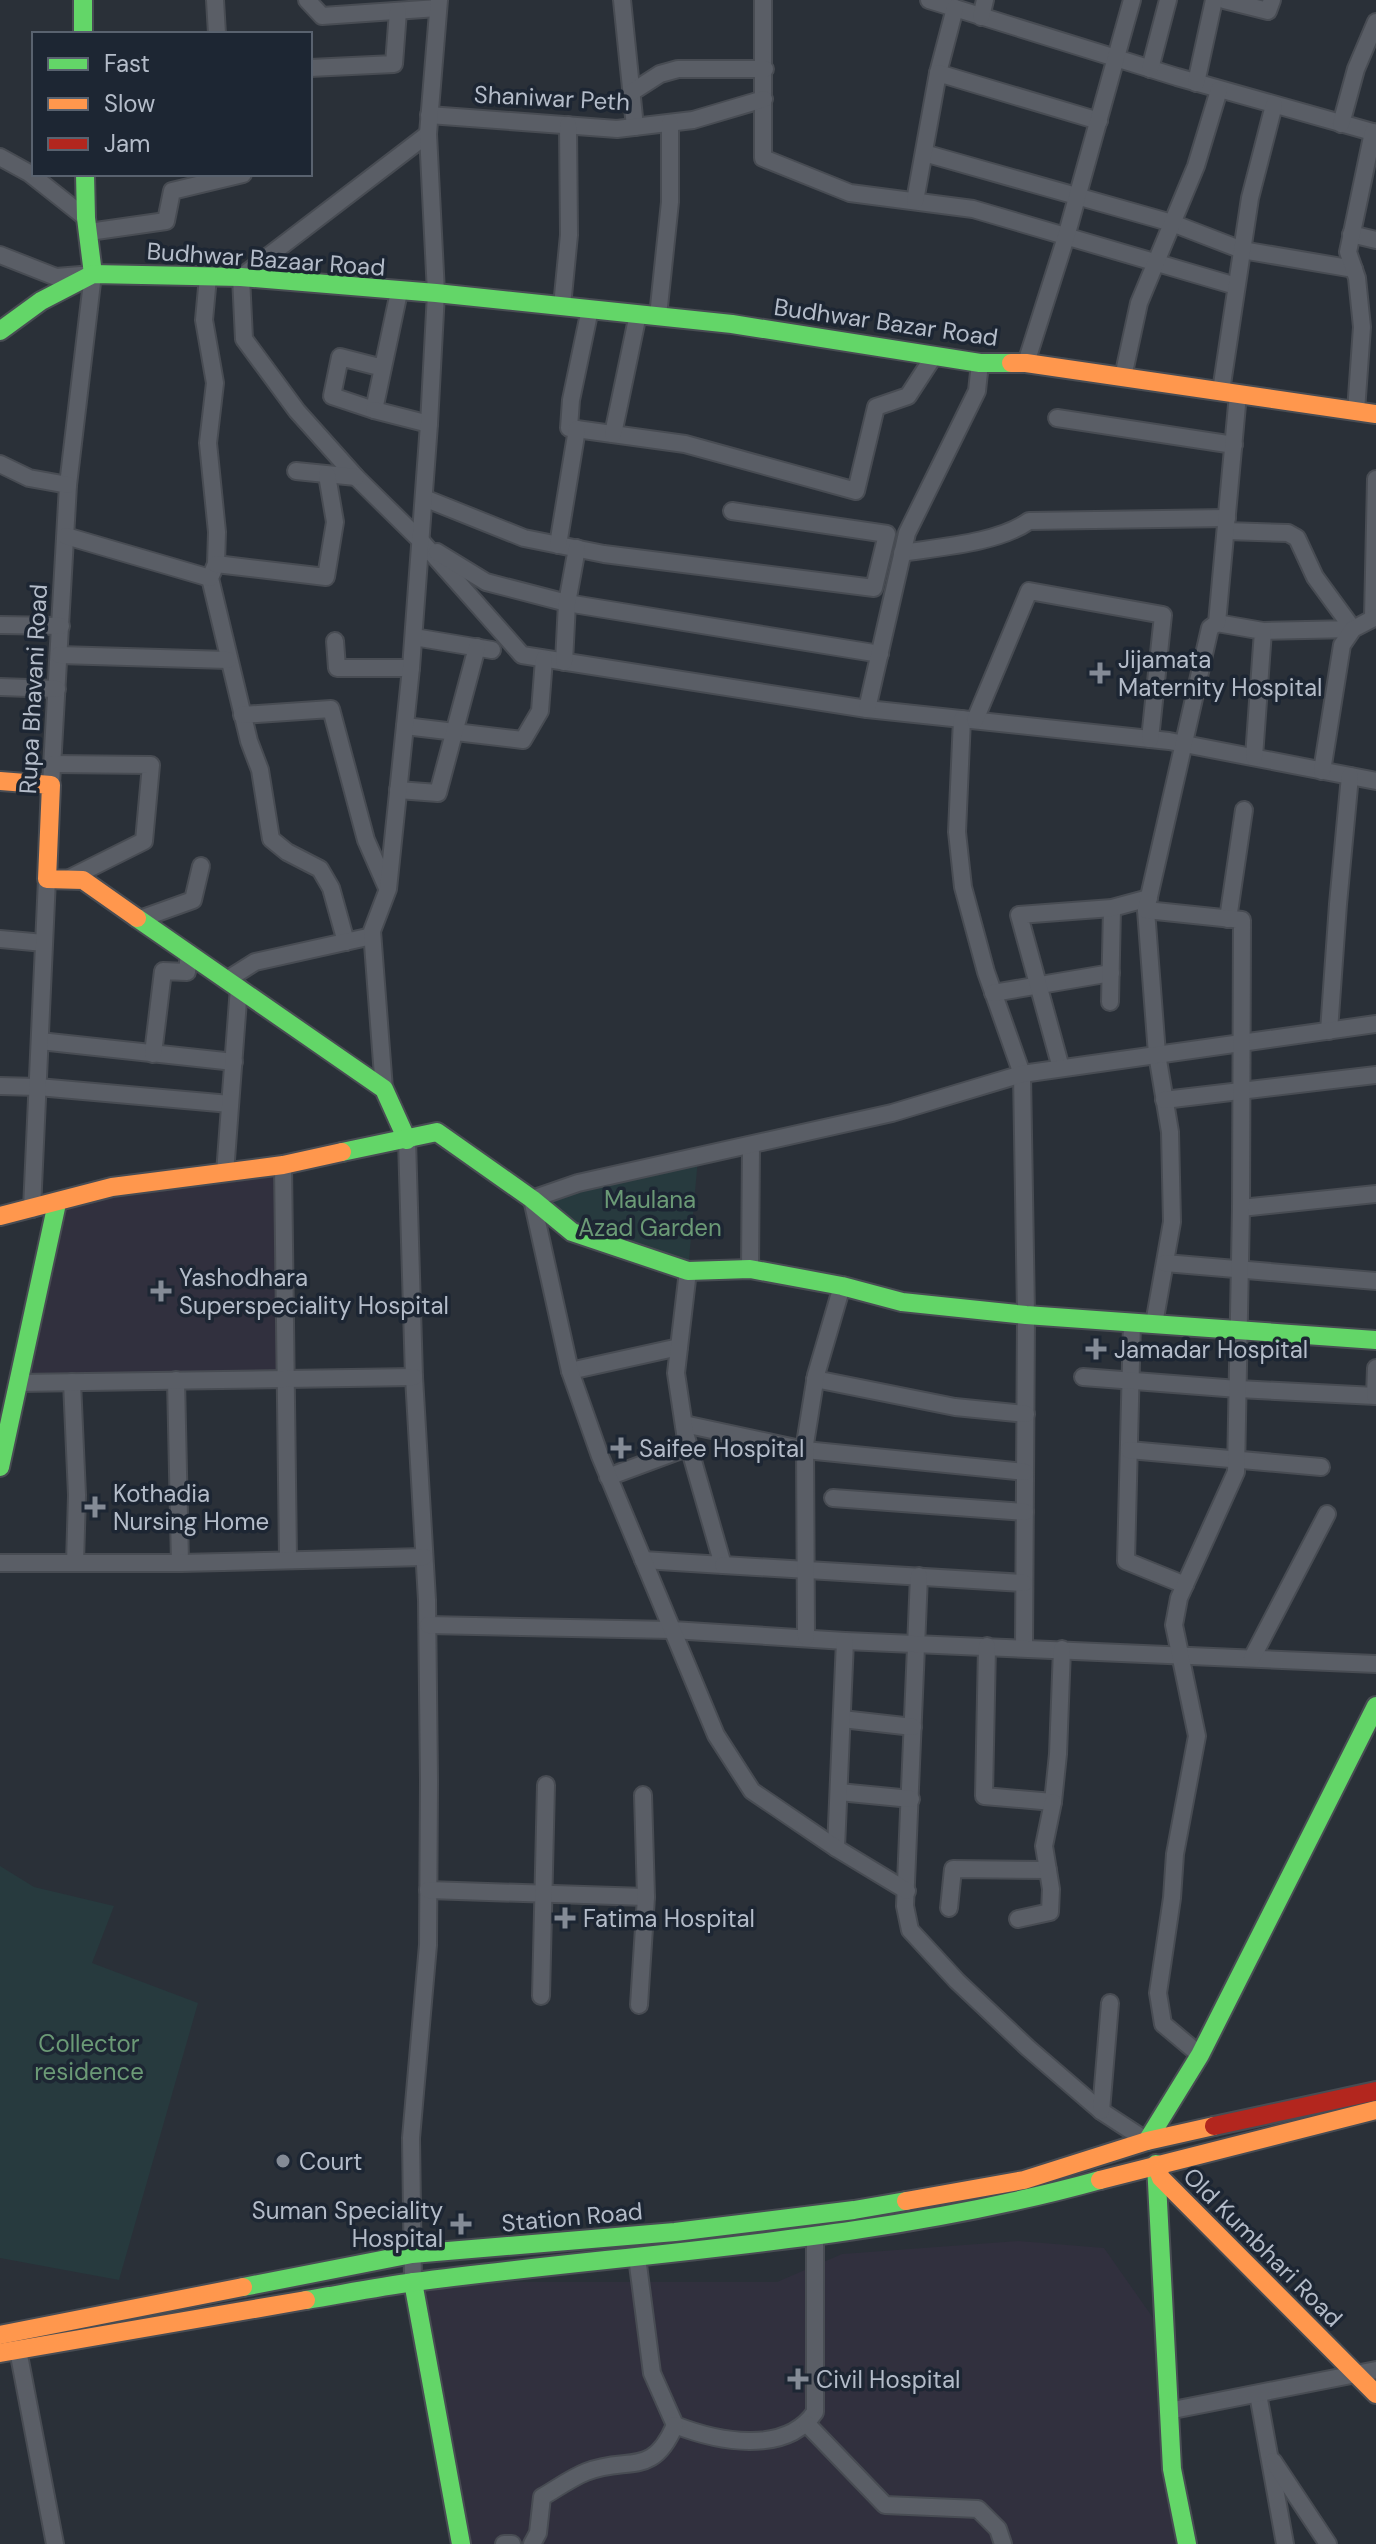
<svg xmlns="http://www.w3.org/2000/svg" width="1376" height="2544" viewBox="0 0 1376 2544" font-family="'DM Sans',sans-serif">
<style>
.medical{fill:#31303e}
.green{fill:#273a3e}
.lines{fill:none;stroke-linecap:round;stroke-linejoin:round}
.street-casing{stroke:#484c53;stroke-width:20}
.fast-casing{stroke:#484c53;stroke-width:22}
.slow-casing{stroke:#484c53;stroke-width:22}
.jam-casing{stroke:#484c53;stroke-width:22}
.street{stroke:#5a5e66;stroke-width:16}
.fast{stroke:#63d668;stroke-width:18}
.slow{stroke:#ff974d;stroke-width:18}
.jam{stroke:#b3261e;stroke-width:18}
.poi-dot{fill:#848b96;stroke:#1d2633;stroke-width:3}
.labels{text-anchor:middle;dominant-baseline:central;stroke-width:7;stroke-linejoin:round;paint-order:stroke}
.street-label{font-size:24px;fill:#b4bcc9;stroke:#1d2633}
.poi-label{font-size:24px;fill:#b4bcc9;stroke:#1d2633;text-anchor:start}
.park-label{font-size:24px;fill:#6b9a76;stroke:#1d2633}
</style>
<rect width="100%" height="100%" fill="#2a3038"/>
<g class="medical">
<polygon points="283,1165 286,1379 18,1383 57,1203"/>
<polygon points="1019,2241 1104,2248 1163,2332 1187,2544 461,2544 413,2282 777,2282 842,2254"/>
</g>
<g class="green">
<polygon points="698,1158 688,1271 572,1232 532,1199"/>
<polygon points="0,1866 34,1887 114,1906 92,1963 198,2003 119,2280 0,2258"/>
</g>
<g class="lines">
<g class="street-casing">
<g id="street">
<polyline points="215,0 217,34"/>
<polyline points="307,0 322,16 438,8"/>
<polyline points="622,0 635,127"/>
<polyline points="763,0 763,158 850,193 973,209 1236,286"/>
<polyline points="929,0 1177,77 1376,133"/>
<polyline points="1224,0 1268,11 1272,0"/>
<polyline points="981,17 985,0"/>
<polyline points="310,68 394,64 398,11"/>
<polyline points="1150,69 1168,0"/>
<polyline points="938,73 955,8"/>
<polyline points="1196,83 1214,0"/>
<polyline points="632,92 660,74 678,69 765,69"/>
<polyline points="429,115 617,129 693,120 764,99"/>
<polyline points="1341,124 1356,69 1376,22"/>
<polyline points="428,134 241,277 244,339 297,411 356,477 422,542 522,655 867,709 1169,741 1376,781"/>
<polyline points="924,153 1172,223 1242,250 1354,269"/>
<polyline points="0,157 29,173 86,218"/>
<polyline points="915,201 938,73 1099,121"/>
<polyline points="89,232 166,221 172,191 243,174"/>
<polyline points="1351,234 1376,240"/>
<polyline points="0,255 56,277 93,274 68,485 51,785"/>
<polyline points="208,277 204,320 215,383 208,443 217,532 216,564 210,578 249,741 260,770 271,839 287,852 320,869 331,888 346,942"/>
<polyline points="562,306 569,235 568,125"/>
<polyline points="590,309 571,400 569,428 685,444 856,491 876,407 908,396 934,356"/>
<polyline points="658,316 670,202 670,123"/>
<polyline points="1026,363 1066,237 1132,0"/>
<polyline points="383,368 340,357 332,396 374,410 399,292"/>
<polyline points="1123,377 1139,303 1196,166 1219,90"/>
<polyline points="1221,391 1250,198 1274,105"/>
<polyline points="374,410 429,424"/>
<polyline points="1356,411 1362,327 1357,278 1348,252 1373,132"/>
<polyline points="1057,418 1234,445"/>
<polyline points="613,434 638,314"/>
<polyline points="0,464 29,478 68,485"/>
<polyline points="296,471 356,477"/>
<polyline points="424,498 524,538 604,554 874,588 887,534 732,511"/>
<polyline points="1226,531 1288,533 1297,538 1315,577 1353,629 1263,631"/>
<polyline points="66,536 210,578"/>
<polyline points="558,545 577,429"/>
<polyline points="437,552 486,582 567,603 880,654"/>
<path d="M902 553C940 547 998 543 1029 521L1227 518"/>
<polyline points="216,564 326,577 335,522 327,475"/>
<polyline points="1373,618 1376,479"/>
<polyline points="1217,623 1263,631 1254,757"/>
<polyline points="0,625 61,626"/>
<polyline points="414,637 492,650"/>
<polyline points="335,641 337,668 411,668"/>
<polyline points="59,655 228,660"/>
<polyline points="564,662 567,603 577,548"/>
<polyline points="0,687 57,689"/>
<polyline points="867,709 907,533 977,391 980,363"/>
<polyline points="242,715 331,709 366,840 387,888"/>
<polyline points="962,719 957,832 963,887 986,972 1022,1074 1026,1315 1024,1648"/>
<polyline points="975,720 1029,591 1163,615 1150,739"/>
<polyline points="405,726 523,740 540,711 544,659"/>
<polyline points="53,764 151,765 144,841 68,879"/>
<polyline points="1322,771 1342,645 1353,629 1376,617"/>
<polyline points="398,790 438,793 477,647"/>
<polyline points="1146,910 1157,1054 1170,1132 1172,1222 1154,1324"/>
<polyline points="140,919 193,900 201,866"/>
<polyline points="1228,919 1244,810"/>
<polyline points="0,939 44,943"/>
<polyline points="228,979 255,962 372,936"/>
<polyline points="993,993 1111,973"/>
<polyline points="1110,1002 1112,908"/>
<polyline points="1329,1031 1338,904 1350,776"/>
<polyline points="40,1041 234,1062"/>
<polyline points="153,1054 163,971 187,972 189,953"/>
<polyline points="1061,1068 1019,915 1112,908 1149,898"/>
<polyline points="0,1086 38,1087 230,1104"/>
<polyline points="384,1089 372,931 388,889 411,668 429,424 436,293 428,134 439,0"/>
<polyline points="1164,1100 1376,1075"/>
<polyline points="407,1140 414,1377 427,1600 429,1781 428,1945 411,2138 413,2282"/>
<polyline points="283,1165 288,1559"/>
<polyline points="225,1173 239,987"/>
<polyline points="1241,1208 1376,1194"/>
<polyline points="32,1209 47,879"/>
<polyline points="1165,1263 1376,1281"/>
<polyline points="750,1269 751,1146"/>
<polyline points="1132,1322 1126,1561 1185,1585"/>
<polyline points="570,1371 679,1347"/>
<polyline points="1083,1377 1238,1389 1376,1396"/>
<polyline points="815,1379 955,1407 1026,1414"/>
<polyline points="176,1380 180,1563"/>
<polyline points="72,1382 77,1495 75,1563"/>
<polyline points="18,1383 414,1377"/>
<polyline points="1375,1396 1376,1368"/>
<polyline points="684,1424 805,1450 1025,1472"/>
<polyline points="1129,1450 1321,1467"/>
<polyline points="608,1477 689,1447"/>
<polyline points="833,1498 1025,1512"/>
<polyline points="643,1560 723,1565 685,1433 676,1373 688,1271"/>
<polyline points="0,1563 180,1563 424,1557"/>
<polyline points="723,1565 1024,1583"/>
<polyline points="919,1576 905,1906 910,1930 957,1981 1028,2048 1101,2111 1147,2141"/>
<polyline points="428,1625 672,1630 845,1641 1376,1664"/>
<polyline points="806,1637 805,1444 816,1375 842,1286"/>
<polyline points="987,1646 984,1796 1053,1802 1058,1754 1062,1649"/>
<polyline points="1252,1658 1327,1514"/>
<polyline points="842,1719 913,1727"/>
<polyline points="839,1792 911,1799"/>
<polyline points="836,1848 845,1641"/>
<polyline points="428,1890 646,1897"/>
<polyline points="907,1891 836,1848 752,1791 716,1735 600,1456 570,1371 532,1199 578,1183 892,1113 1022,1074 1376,1024"/>
<polyline points="949,1908 953,1869 1048,1870"/>
<polyline points="1018,1919 1050,1912 1051,1889 1044,1846 1053,1802"/>
<polyline points="541,1996 546,1785"/>
<polyline points="639,2005 646,1897 643,1795"/>
<polyline points="1200,2055 1163,2024 1158,1993 1172,1898 1175,1854 1197,1736 1174,1625 1179,1598 1236,1472 1241,1208 1242,920 1146,910 1210,628 1217,623 1238,394"/>
<polyline points="1101,2111 1110,2003"/>
<path d="M637 2257 652 2373 675 2425C716 2441 785 2456 815 2412V2236"/>
<polyline points="18,2350 55,2544"/>
<polyline points="1258,2394 1285,2544"/>
<polyline points="1168,2411 1376,2370"/>
<polyline points="807,2424 885,2505 978,2509 998,2529 1003,2544"/>
<polyline points="1273,2461 1328,2544"/>
<polyline points="504,2544 512,2544"/>
<path d="M532 2544 538 2533 542 2497C556 2489 571 2478 586 2472 628 2455 652 2479 675 2425"/>
</g>
</g>
<g class="fast-casing">
<g id="fast">
<polyline points="83,0 83,34"/>
<polyline points="85,174 86,218 93,274"/>
<polyline points="0,331 41,301 93,274 241,277 436,293 732,324 980,363 1011,363"/>
<polyline points="137,918 384,1089 407,1140"/>
<polyline points="342,1152 437,1132 532,1199 572,1232 688,1271 750,1269 842,1286 902,1302 1026,1315 1376,1340"/>
<polyline points="0,1467 57,1203"/>
<polyline points="1147,2141 1200,2055 1376,1706"/>
<polyline points="1156,2164 1172,2469 1187,2544"/>
<polyline points="413,2282 461,2544"/>
<polyline points="243,2287 412,2254 675,2232 854,2210 906,2201"/>
<path d="M306 2300C342 2294 378 2287 414 2282 643 2252 876 2242 1100 2180"/>
</g>
</g>
<g class="slow-casing">
<g id="slow">
<polyline points="1011,363 1026,363 1376,414"/>
<polyline points="0,781 51,785 47,879 83,880 137,918"/>
<polyline points="0,1216 112,1187 283,1165 342,1152"/>
<polyline points="1156,2165 1161,2178 1376,2394"/>
<polyline points="1100,2180 1376,2110"/>
<polyline points="906,2201 1024,2180 1147,2141 1214,2126"/>
<polyline points="0,2335 243,2287"/>
<polyline points="0,2353 306,2300"/>
</g>
</g>
<g class="jam-casing">
<polyline id="jam" points="1214,2126 1376,2091"/>
</g>
<use href="#street" class="street"/>
<use href="#fast" class="fast"/>
<use href="#slow" class="slow"/>
<use href="#jam" class="jam"/>
</g>
<g class="poi-dot">
<path d="M1096 661h8v8h8v8h-8v8h-8v-8h-8v-8h8z"/>
<path d="M157 1279h8v8h8v8h-8v8h-8v-8h-8v-8h8z"/>
<path d="M1092 1337h8v8h8v8h-8v8h-8v-8h-8v-8h8z"/>
<path d="M617 1436h8v8h8v8h-8v8h-8v-8h-8v-8h8z"/>
<path d="M91 1495h8v8h8v8h-8v8h-8v-8h-8v-8h8z"/>
<path d="M561 1906h8v8h8v8h-8v8h-8v-8h-8v-8h8z"/>
<circle cx="283" cy="2161" r="8"/>
<path d="M457 2212h8v8h8v8h-8v8h-8v-8h-8v-8h8z"/>
<path d="M794 2367h8v8h8v8h-8v8h-8v-8h-8v-8h8z"/>
</g>
<g class="labels">
<g class="street-label">
<text transform="translate(552 98) rotate(3)">Shaniwar Peth</text>
<text transform="translate(266 259) rotate(4)">Budhwar Bazaar Road</text>
<text transform="translate(886 322) rotate(8)">Budhwar Bazar Road</text>
<text transform="translate(33 689) rotate(-87)">Rupa Bhavani Road</text>
<text transform="translate(572 2217) rotate(-5)">Station Road</text>
<text transform="translate(1263 2247) rotate(45)">Old Kumbhari Road</text>
</g>
<g class="poi-label">
<text x="1118" y="659">Jijamata<tspan x="1118" dy="28">Maternity Hospital</tspan></text>
<text x="179" y="1277">Yashodhara<tspan x="179" dy="28">Superspeciality Hospital</tspan></text>
<text x="1114" y="1349">Jamadar Hospital</text>
<text x="639" y="1448">Saifee Hospital</text>
<text x="113" y="1493">Kothadia<tspan x="113" dy="28">Nursing Home</tspan></text>
<text x="583" y="1918">Fatima Hospital</text>
<text x="299" y="2161">Court</text>
<text x="443" y="2210" text-anchor="end">Suman Speciality<tspan x="443" dy="28">Hospital</tspan></text>
<text x="816" y="2379">Civil Hospital</text>
</g>
<g class="park-label">
<text x="650" y="1199">Maulana<tspan x="650" dy="28">Azad Garden</tspan></text>
<text x="89" y="2043">Collector<tspan x="89" dy="28">residence</tspan></text>
</g>
</g>
<rect x="32" y="32" width="280" height="144" fill="#1d2633" stroke="#59626f" stroke-width="2"/>
<rect x="48" y="58" width="40" height="12" fill="#63d668" stroke="#59626f" stroke-width="2"/>
<text x="104" y="72" font-size="24" fill="#b4bcc9">Fast</text>
<rect x="48" y="98" width="40" height="12" fill="#ff974d" stroke="#59626f" stroke-width="2"/>
<text x="104" y="112" font-size="24" fill="#b4bcc9">Slow</text>
<rect x="48" y="138" width="40" height="12" fill="#b3261e" stroke="#59626f" stroke-width="2"/>
<text x="104" y="152" font-size="24" fill="#b4bcc9">Jam</text>
</svg>
